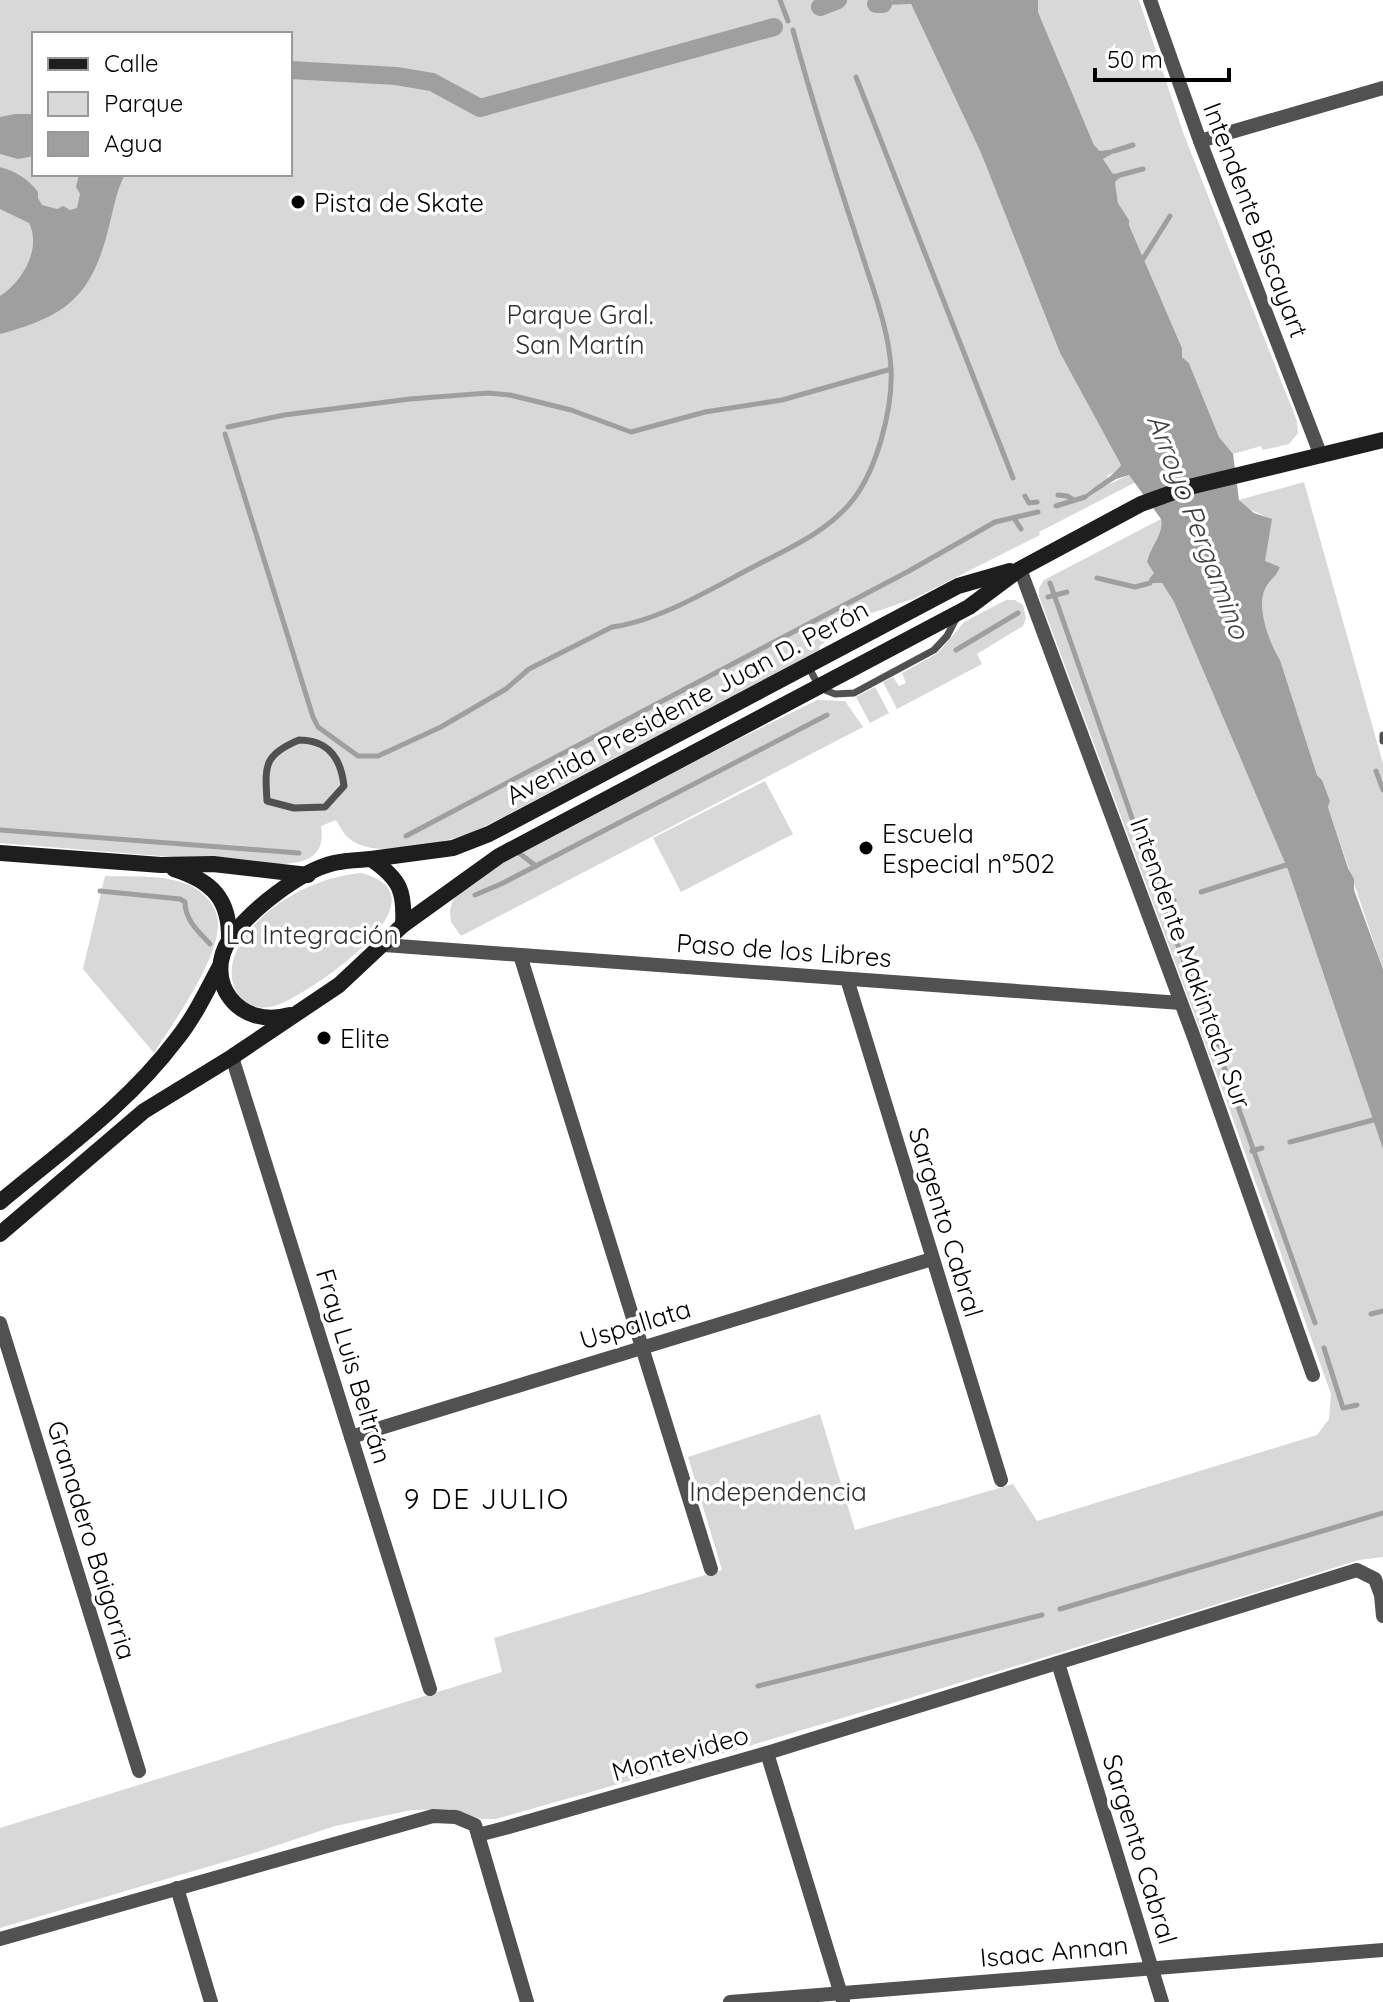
<svg xmlns="http://www.w3.org/2000/svg" width="1383" height="2002" viewBox="0 0 1383 2002" font-family="Quicksand,sans-serif">
<style>
.green{fill:#d8d8d8;fill-rule:evenodd}
.water{fill:#9f9f9f}
.lines{fill:none;stroke-linecap:round;stroke-linejoin:round}
.stream{stroke:#9f9f9f;stroke-width:5}
.canal{stroke:#9f9f9f;stroke-width:18}
.service{stroke:#515151;stroke-width:7}
.minor{stroke:#515151;stroke-width:14}
.secondary{stroke:#1e1e1e;stroke-width:16}
.poi-dot{fill:#000;stroke:#fff;stroke-width:3}
.labels{text-anchor:middle;dominant-baseline:central;stroke-width:7;stroke-linejoin:round;paint-order:stroke}
.poi-label{font-size:26px;fill:#000;stroke:#fff;text-anchor:start}
.street-label{font-size:26px;fill:#000;stroke:#fff}
.park-label{font-size:26px;fill:#2f2f2f;stroke:#fff}
.water-label{font-size:28px;font-style:italic;fill:#404040;stroke:#fff}
.neighbourhood-label{font-size:28px;letter-spacing:2px;fill:#000;stroke:#fff}
</style>
<rect width="100%" height="100%" fill="#fff"/>
<g class="green">
<path d="M0 0H893L883 2V5L908 3 911 4 981 153 1060 353 1121 465 1119 471 1108 475 1105 486 1129 475 1136 482 1039 532 1040 535 913 599 866 615 841 628 819 647 820 650 806 658 474 832C444 842 386 858 356 843 346 838 341 829 336 820L321 826C327 863 297 863 270 865L0 843ZM34 34H290V174H34Z"/>
<polygon points="1038,0 1139,0 1184,135 1297,421 1298,433 1289,444 1263,450 1261,446 1233,454 1219,437 1189,363 1182,357 1182,348 1129,225 1129,220 1118,203 1115,182 1121,177 1120,174 1113,175 1103,159 1114,153 1112,149 1100,151 1094,145 1038,12"/>
<path d="M1304 482 1383 764V969L1328 807 1330 801 1322 780 1317 775 1280 660C1270 644 1255 606 1266 587 1271 579 1275 578 1280 567L1265 562V516L1244 507 1239 500Z"/>
<path d="M1161 519C1164 534 1150 547 1147 562L1155 573 1149 579 1150 583H1162L1174 602 1288 870 1383 1149V1557L1359 1560C1072 1650 785 1737 496 1819H482L449 1809 412 1810 335 1826 251 1854 0 1928V1828L502 1672 494 1638 722 1570 688 1457 820 1414 855 1530 1013 1484 1037 1521 1317 1435 1329 1419 1331 1394 1224 1094 1039 596V588L1044 580Z"/>
<polygon points="1006,600 1015,600 1023,605 1026,618 1023,626 977,654 982,664 897,709 883,682 893,677 899,686 906,683 902,673 938,653 964,622"/>
<polygon points="875,687 889,713 870,723 856,697"/>
<polygon points="817,700 845,701 863,727 461,936 451,922 450,910 453,900 469,884 500,864 647,785"/>
<polygon points="765,781 793,834 681,892 653,838"/>
<path d="M361 873C453 897 312 991 280 1004 243 1019 222 984 236 952 257 907 314 877 361 873Z"/>
<path d="M105 876C132 877 166 874 191 886 206 894 218 908 218 925 218 960 173 1023 154 1053L83 969Z"/>
</g>
<g class="water">
<path d="M893 0H1038V12L1094 145 1100 151 1113 149 1114 153 1103 159 1113 174 1120 173 1121 177 1115 182 1118 203 1129 220V225L1182 348V357L1189 363 1219 437 1233 454 1239 500 1254 513 1272 519 1265 561 1280 567C1276 577 1270 580 1266 587 1255 606 1270 644 1280 660L1317 775 1322 780 1330 801 1328 807 1348 868 1354 879V890L1383 969V1149L1288 870 1174 602 1162 583H1150L1149 579 1154 573 1147 562C1150 547 1164 534 1161 519L1129 475 1116 479 1085 499V495C1094 487 1117 473 1121 465L1060 353 981 153 911 4 883 5V2Z"/>
<polygon points="15,114 34,114 34,156 18,159 0,154 0,117"/>
<path d="M0 167C17 172 27 178 38 192V198L42 205 57 209 63 206 70 210 77 208 80 194 76 187 79 174H125C115 194 113 213 107 234 90 299 63 317 0 334V296C22 282 42 249 29 223L0 209Z"/>
</g>
<g class="lines">
<g class="stream">
<polyline points="780,0 788,21"/>
<polyline points="829,0 830,3"/>
<polyline points="856,77 1013,478"/>
<polyline points="1114,151 1133,145"/>
<polyline points="1120,175 1143,169"/>
<polyline points="1143,259 1170,216"/>
<polyline points="228,427 284,415 410,399 488,393 510,395 571,410 631,432 705,412 782,400 891,369"/>
<path d="M225 434 313 717 318 727 358 756H378L441 727 506 689 529 669 612 627C660 621 714 587 757 565 790 548 828 531 852 501 877 470 893 408 891 369 889 328 871 284 859 245 836 174 812 103 793 30"/>
<polyline points="1058,495 1067,496 1074,500"/>
<polyline points="1025,496 1029,503 1037,502"/>
<polyline points="1056,506 1085,497"/>
<polyline points="1014,518 1021,529"/>
<polyline points="1097,578 1135,587 1150,583"/>
<polyline points="1050,583 1162,904 1210,1029"/>
<polyline points="1048,597 1067,592"/>
<polyline points="956,650 1018,613"/>
<polyline points="1376,771 1383,790"/>
<polyline points="0,830 299,853"/>
<polyline points="406,836 909,571 995,522 1038,512"/>
<polyline points="519,853 536,866"/>
<path d="M100 891 180 899 185 902C185 920 198 931 210 944"/>
<polyline points="1201,892 1286,865"/>
<polyline points="475,895 501,884 827,715"/>
<polyline points="1162,904 1174,900"/>
<polyline points="1214,1039 1315,1323"/>
<polyline points="1290,1142 1373,1120"/>
<polyline points="1252,1151 1262,1148"/>
<polyline points="1371,1314 1383,1311"/>
<polyline points="1324,1348 1343,1408 1357,1405"/>
<polyline points="1060,1609 1383,1513"/>
<polyline points="758,1686 1042,1615"/>
</g>
<g class="canal">
<polyline points="876,4 883,4"/>
<polyline points="820,7 838,0"/>
<polyline points="290,70 396,76 432,82 480,108 774,27"/>
</g>
<g class="service">
<polyline points="808,666 820,688 835,694 854,693 934,650 947,636 957,617"/>
<polyline points="1383,735 1383,741"/>
<path d="M299 740C329 740 341 759 344 786L325 807 294 808 267 801C265 766 263 755 299 740Z"/>
</g>
<g class="minor">
<polyline points="1150,0 1200,141 1321,456"/>
<polyline points="1200,141 1383,88"/>
<polyline points="1020,569 1195,1040 1313,1375"/>
<polyline points="384,945 1181,1003"/>
<polyline points="520,955 711,1569"/>
<polyline points="847,979 1001,1480"/>
<polyline points="232,1057 430,1689"/>
<polyline points="0,1323 139,1771"/>
<polyline points="351,1437 932,1259"/>
<polyline points="1058,1663 1162,2002"/>
<polyline points="767,1753 843,2001"/>
<polyline points="478,1835 527,2002"/>
<polyline points="177,1888 211,2002"/>
<polyline points="0,1939 433,1816 456,1817 475,1825 478,1835 505,1828 767,1753 1357,1570 1375,1579 1381,1595 1383,1616"/>
<polyline points="730,2002 1383,1950"/>
</g>
<g class="secondary">
<polyline points="0,853 161,865 213,864 308,875"/>
<polyline points="371,859 453,848 489,834 958,586 1010,571"/>
<path d="M174 869C212 881 230 899 229 940"/>
<path d="M290 1015C239 1030 202 981 230 939 250 910 300 871 334 863 346 860 359 860 371 859 400 879 405 891 403 925"/>
<path d="M0 1202C61 1151 128 1104 176 1040 194 1018 206 992 220 966"/>
<polyline points="0,1234 144,1111 232,1057 339,985 403,925 499,856 969,607 1020,569 1141,504 1185,488 1383,440"/>
</g>
</g>
<g class="poi-dot">
<circle cx="298" cy="202" r="8"/>
<circle cx="866" cy="848" r="8"/>
<circle cx="324" cy="1038" r="8"/>
</g>
<g class="labels">
<g class="poi-label">
<text x="314" y="202">Pista de Skate</text>
<text x="882" y="833">Escuela<tspan x="882" dy="30">Especial n°502</tspan></text>
<text x="340" y="1038">Elite</text>
</g>
<g class="street-label">
<text transform="translate(1256 220) rotate(69)">Intendente Biscayart</text>
<text transform="translate(687 702) rotate(-28)">Avenida Presidente Juan D. Perón</text>
<text transform="translate(784 950) rotate(4)">Paso de los Libres</text>
<text transform="translate(1191 963) rotate(70)">Intendente Makintach Sur</text>
<text transform="translate(946 1222) rotate(73)">Sargento Cabral</text>
<text transform="translate(635 1324) rotate(-17)">Uspallata</text>
<text transform="translate(354 1366) rotate(73)">Fray Luis Beltrán</text>
<text transform="translate(92 1540) rotate(73)">Granadero Baigorria</text>
<text transform="translate(680 1753) rotate(-16)">Montevideo</text>
<text transform="translate(1140 1849) rotate(73)">Sargento Cabral</text>
<text transform="translate(1054 1951) rotate(-5)">Isaac Annan</text>
</g>
<g class="park-label">
<text x="580" y="314">Parque Gral.<tspan x="580" dy="30">San Martín</tspan></text>
<text x="312" y="934">La Integración</text>
<text x="778" y="1491">Independencia</text>
</g>
<g class="water-label">
<text transform="translate(1199 526) rotate(69)">Arroyo Pergamino</text>
</g>
<g class="neighbourhood-label">
<text x="487" y="1498">9 DE JULIO</text>
</g>
</g>
<rect x="32" y="32" width="260" height="144" fill="#ffffff" stroke="#999999" stroke-width="2"/>
<rect x="48" y="58" width="40" height="12" fill="#1e1e1e" stroke="#999999" stroke-width="2"/>
<text x="104" y="72" font-size="24" fill="#000000">Calle</text>
<rect x="48" y="92" width="40" height="24" fill="#d8d8d8" stroke="#999999" stroke-width="2"/>
<text x="104" y="112" font-size="24" fill="#000000">Parque</text>
<rect x="48" y="132" width="40" height="24" fill="#9f9f9f" stroke="#999999" stroke-width="2"/>
<text x="104" y="152" font-size="24" fill="#000000">Agua</text>
<path d="M1095 68v12h134v-12" fill="none" stroke="#000000" stroke-width="4"/>
<text x="1107" y="68" font-size="24" fill="#000000" stroke="#ffffff" stroke-width="6" paint-order="stroke">50 m</text>
</svg>
